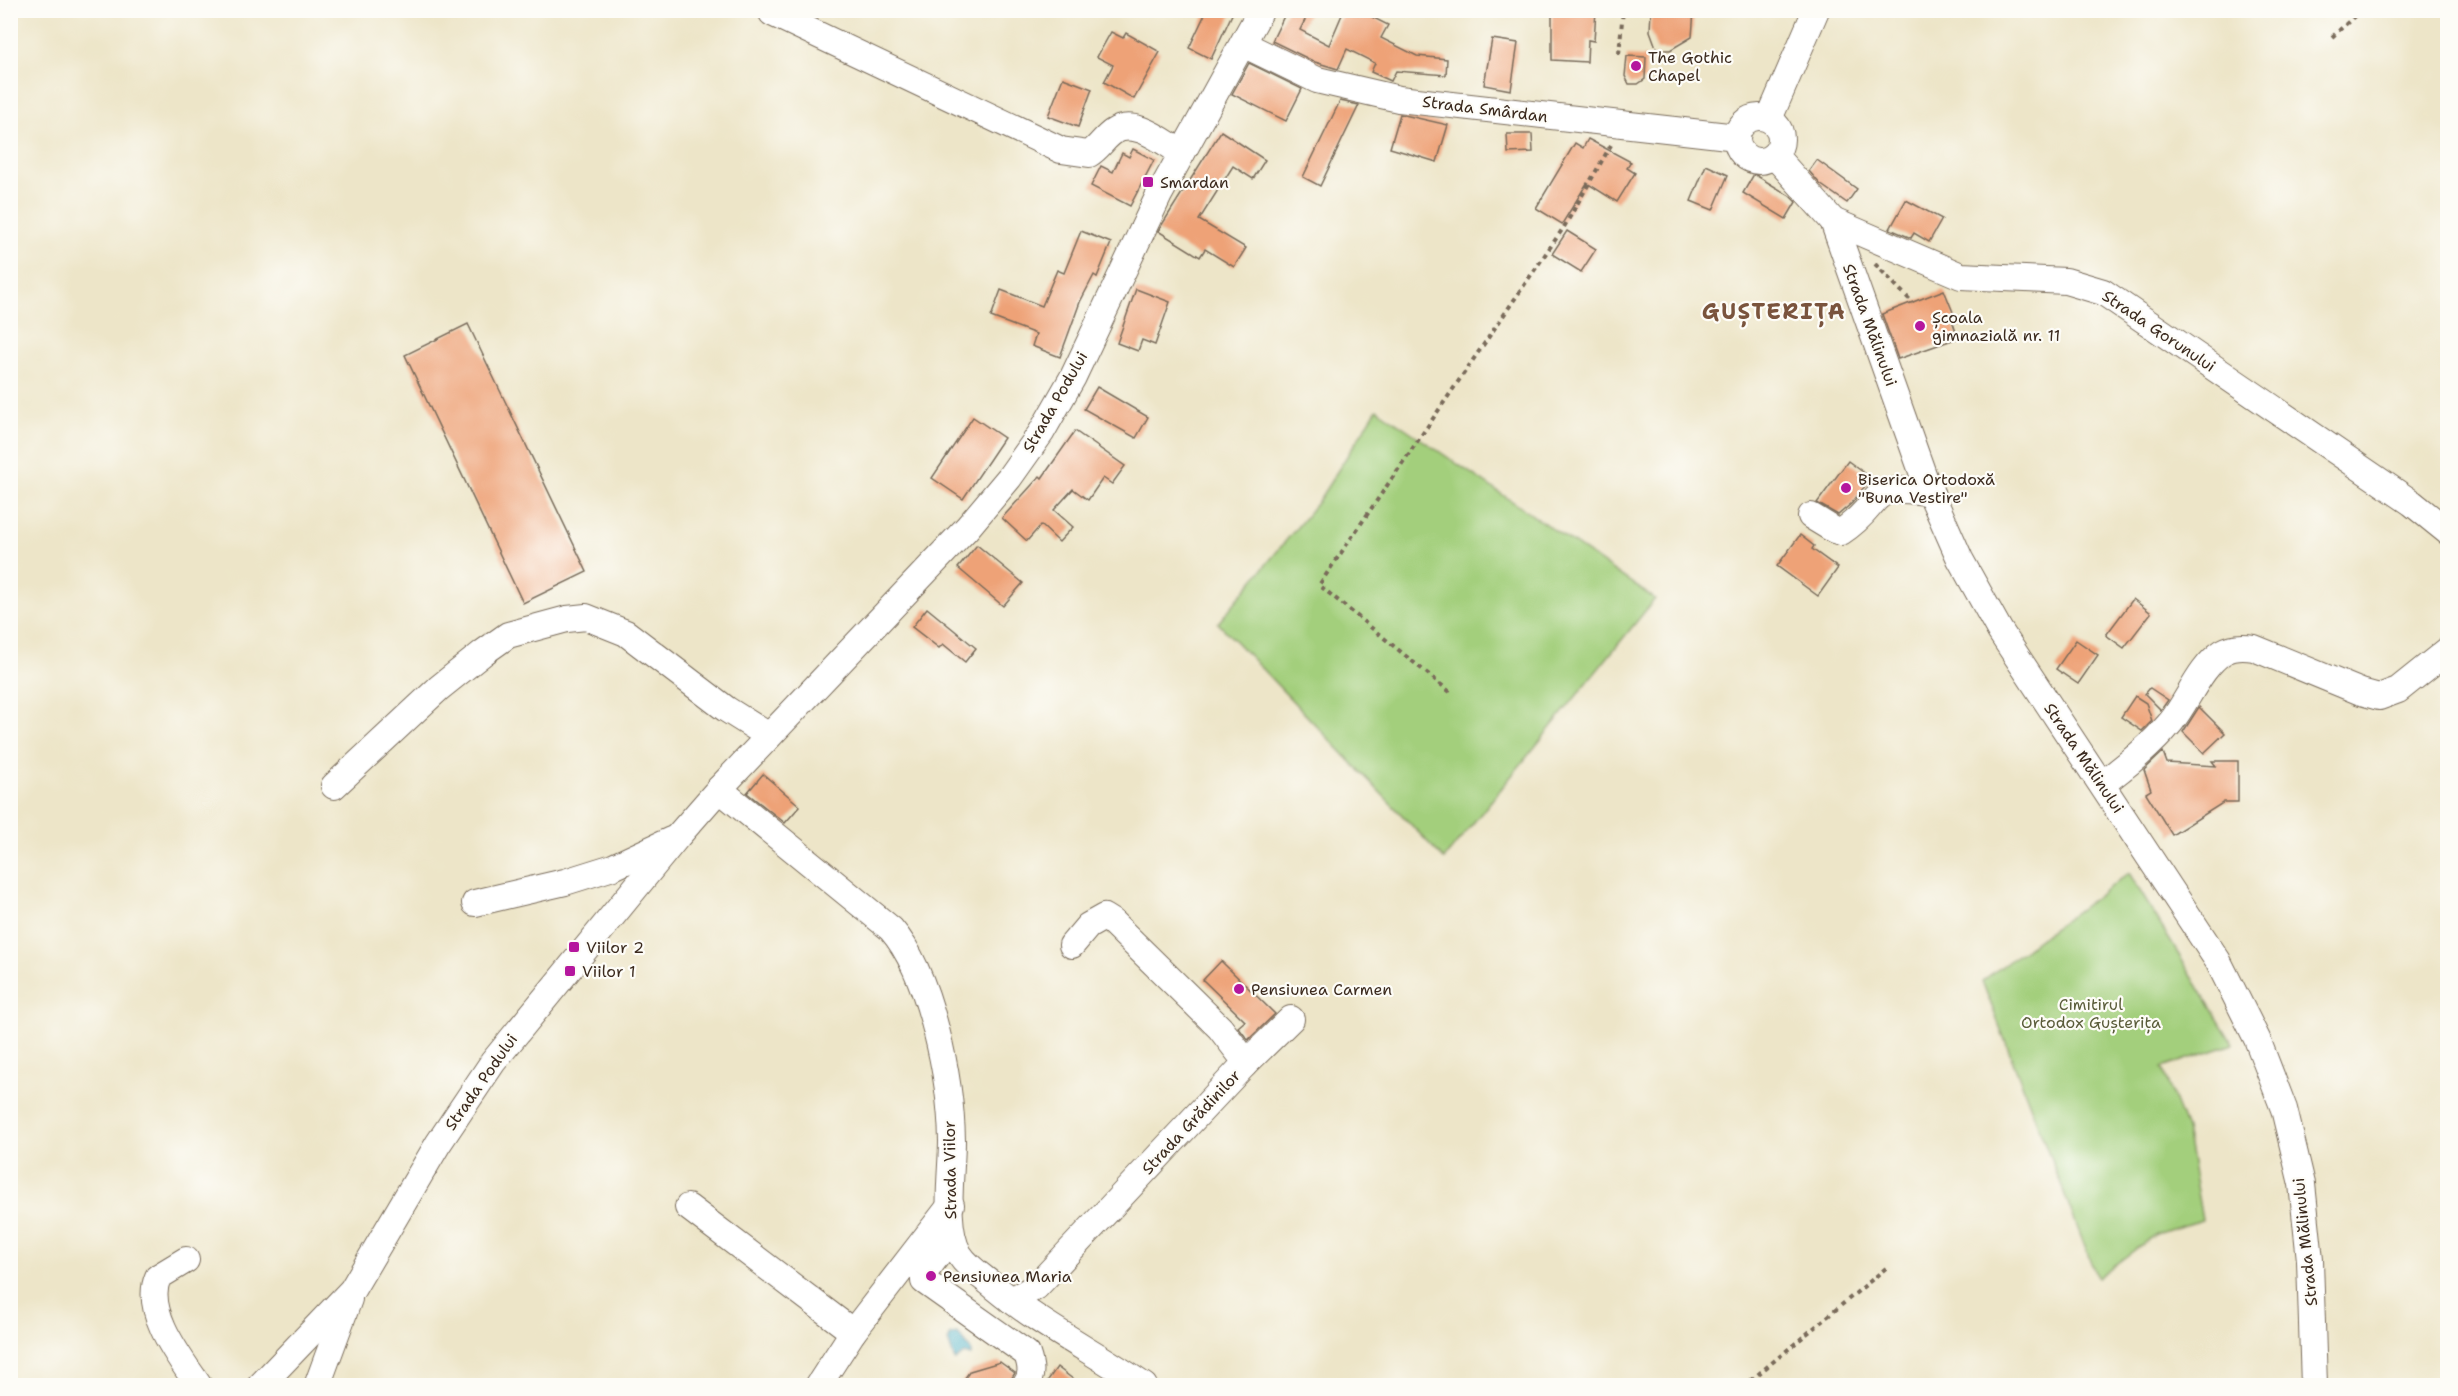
<svg xmlns="http://www.w3.org/2000/svg" width="2458" height="1396" viewBox="0 0 2458 1396" font-family="'Shantell Sans',sans-serif">
<style>
.green{fill:#a3cf7c;stroke:#6f7c4d;stroke-width:1.5}
.water{fill:#43acc3;stroke:#3f6b70;stroke-width:1.5}
.building{fill:#eea277}
.lines{fill:none;stroke-linecap:round;stroke-linejoin:round}
.minor-casing{stroke:#796b5a;stroke-width:28}
.path{stroke:#796b5a;stroke-width:4;stroke-dasharray:4.5 4.5;stroke-linecap:butt}
.minor{stroke:#fff;stroke-width:26}
.poi-dot{fill:#b5179e;stroke:#fdfcf7;stroke-width:2}
.labels{text-anchor:middle;dominant-baseline:central;stroke-width:4.5;stroke-linejoin:round;paint-order:stroke}
.poi-label{font-size:16px;fill:#3b2a1e;stroke:#fdfcf7;text-anchor:start}
.street-label{font-size:16px;fill:#3b2a1e;stroke:#fdfcf7}
.park-label{font-size:16px;fill:#5a5c3a;stroke:#fdfcf7}
.district-label{font-size:22px;font-weight:bold;letter-spacing:1.5px;fill:#7a543d;stroke:#fdfcf7}
</style>
<rect width="100%" height="100%" fill="#fdfcf7"/>
<filter id="ink" filterUnits="userSpaceOnUse"><feTurbulence type="fractalNoise" baseFrequency=".0167" numOctaves="2"/><feDisplacementMap in="SourceGraphic" scale="12" xChannelSelector="R" yChannelSelector="G"/><feConvolveMatrix kernelMatrix="1 2 1 2 8 2 1 2 1" color-interpolation-filters="sRGB"/></filter>
<filter id="wash" filterUnits="userSpaceOnUse"><feTurbulence type="fractalNoise" baseFrequency=".008" numOctaves="4" result="noise"/><feDisplacementMap in="SourceGraphic" scale="24" xChannelSelector="R" yChannelSelector="G"/><feGaussianBlur stdDeviation="1.35" result="paint"/><feColorMatrix in="noise" values="0 0 0 0 0 0 0 0 0 0 0 0 0 0 0 0 0 1.4 0 .05"/><feComposite in="paint" operator="in"/></filter>
<g filter="url(#wash)">
<rect width="100%" height="100%" fill="#ede5c8"/>
<g class="green">
<polygon points="1377,409 1655,599 1444,859 1218,623 1317,503"/>
<polygon points="2129,873 2233,1044 2162,1068 2186,1129 2202,1220 2156,1234 2097,1278 1982,981"/>
</g>
<polygon class="water" points="958,1334 971,1350 971,1356 964,1354 955,1361 948,1341 951,1335"/>
<g id="blocks">
<g class="building">
<polygon points="1207,10 1234,10 1211,59 1189,48"/>
<polygon points="1287,10 1310,10 1300,30 1329,45 1344,10 1358,10 1388,25 1381,38 1417,56 1447,59 1446,75 1396,71 1391,81 1371,72 1375,63 1347,49 1338,69 1315,62 1272,41"/>
<polygon points="1552,10 1596,10 1594,41 1588,40 1587,62 1552,60"/>
<polygon points="1651,10 1694,10 1692,37 1670,50 1657,50 1650,31"/>
<polygon points="1111,32 1123,38 1126,33 1160,52 1134,99 1104,82 1113,65 1097,57"/>
<polygon points="1492,39 1518,43 1511,90 1484,85"/>
<polygon points="1627,56 1646,57 1645,79 1638,84 1629,84 1625,76"/>
<polygon points="1249,63 1302,89 1286,121 1232,94"/>
<polygon points="1063,78 1092,89 1078,127 1048,116"/>
<polygon points="1340,101 1359,105 1320,186 1303,177"/>
<polygon points="1400,114 1448,125 1437,162 1390,148"/>
<polygon points="1221,131 1265,160 1253,179 1233,166 1199,220 1246,248 1234,267 1205,249 1200,257 1158,231"/>
<polygon points="1507,134 1532,134 1533,152 1508,153"/>
<polygon points="1588,139 1631,162 1627,168 1635,173 1617,202 1587,183 1562,224 1536,208 1575,143 1583,148"/>
<polygon points="1133,149 1154,160 1130,206 1091,186 1101,166 1113,172 1122,153 1129,157"/>
<polygon points="1817,160 1857,189 1847,203 1820,184 1809,171"/>
<polygon points="1706,165 1728,175 1713,210 1691,201"/>
<polygon points="1754,174 1790,196 1796,202 1786,219 1743,193"/>
<polygon points="1906,200 1942,219 1929,242 1914,233 1911,238 1890,229"/>
<polygon points="1081,231 1111,243 1097,277 1094,275 1080,302 1060,357 1032,346 1036,334 991,317 1001,290 1042,306 1057,270 1064,273"/>
<polygon points="1567,231 1596,249 1581,272 1552,254"/>
<polygon points="1136,289 1170,302 1155,345 1142,340 1138,351 1117,343"/>
<polygon points="1944,290 1957,322 1953,323 1958,338 1898,359 1882,314"/>
<polygon points="468,324 587,572 523,603 405,355"/>
<polygon points="1097,387 1148,417 1136,438 1084,409"/>
<polygon points="973,417 1004,438 963,499 932,478"/>
<polygon points="1075,431 1125,466 1112,484 1103,478 1088,500 1073,489 1054,510 1073,527 1059,542 1041,525 1027,541 1002,518 1040,476 1042,478"/>
<polygon points="1848,461 1871,478 1852,503 1838,515 1817,503"/>
<polygon points="1800,535 1814,546 1812,549 1838,568 1818,596 1777,566"/>
<polygon points="977,545 1023,583 1003,606 958,568"/>
<polygon points="2133,599 2151,613 2124,648 2106,635"/>
<polygon points="927,608 976,648 965,662 943,644 939,648 912,627"/>
<polygon points="2076,640 2098,655 2078,684 2056,669"/>
<polygon points="2150,688 2168,700 2161,710 2145,694"/>
<polygon points="2135,696 2146,703 2152,721 2142,731 2121,717"/>
<polygon points="2199,707 2225,733 2204,753 2183,732"/>
<polygon points="2163,752 2167,763 2216,766 2212,761 2238,761 2238,802 2224,802 2172,835 2146,793 2151,790 2144,770"/>
<polygon points="763,774 800,806 785,823 747,793"/>
<polygon points="1221,961 1275,1014 1248,1040 1238,1027 1245,1021 1203,980"/>
<polygon points="1000,1362 1015,1373 1007,1386 959,1386 970,1371"/>
<polygon points="1057,1367 1082,1386 1044,1386"/>
</g>
</g>
</g>
<g filter="url(#ink)">
<use href="#blocks" fill-opacity="0" stroke="#796b5a" stroke-width="1.5"/>
<g class="lines">
<g class="minor-casing">
<g id="minor">
<path d="M772 13 1061 150 1089 154C1099 148 1104 138 1113 132 1135 117 1163 142 1182 153"/>
<polyline points="1243,44 1317,80 1399,99 1737,137"/>
<circle cx="1759" cy="139" r="22"/>
<polyline points="1769,119 1816,10"/>
<polyline points="1774,155 1833,221 1925,480 1960,559 2000,631 2218,961 2257,1039 2284,1109 2302,1184 2310,1260 2314,1386"/>
<polyline points="1833,221 1961,276 2066,281 2103,292 2412,503 2448,532"/>
<path d="M1811 516 1834 530 1841 532C1886 503 1863 482 1931 493"/>
<path d="M2102 784C2127 765 2151 746 2171 722 2188 701 2200 667 2223 652 2233 646 2243 646 2254 648L2361 692 2379 697 2398 690 2448 650"/>
<polyline points="334,786 439,688 484,652 508,635 567,619 586,617 626,633 726,709 769,736"/>
<path d="M719 789 891 929C931 975 951 1081 952 1141 952 1172 943 1227 959 1254 968 1268 983 1277 996 1288 1042 1326 1095 1352 1144 1386"/>
<polyline points="475,903 565,882 613,867 671,840"/>
<polyline points="1244,1065 1291,1019"/>
<polyline points="688,1207 853,1332"/>
<path d="M952 1236 924 1273V1281L1027 1354C1031 1366 1033 1375 1025 1386"/>
<path d="M186 1260 158 1277C143 1311 180 1358 199 1386"/>
<polyline points="1011,1300 1036,1287 1244,1065 1243,1058 1220,1028 1112,922 1104,917 1088,926 1072,945"/>
<polyline points="260,1386 352,1290 438,1144 493,1062 677,837 719,789 967,528 1009,478 1041,433 1073,377 1159,195 1261,10"/>
<polyline points="317,1386 349,1299"/>
<polyline points="818,1386 853,1332 951,1205"/>
</g>
</g>
<g class="path">
<polyline points="2332,37 2361,10"/>
<polyline points="1619,54 1623,10"/>
<polyline points="1875,264 1913,303"/>
<polyline points="1450,692 1319,585 1564,227 1611,145"/>
<polyline points="1744,1386 1886,1268"/>
</g>
<use href="#minor" class="minor"/>
</g>
</g>
<g class="poi-dot">
<circle cx="1636" cy="66" r="6"/>
<rect x="1142" y="176" width="12" height="12" rx="3"/>
<circle cx="1920" cy="326" r="6"/>
<circle cx="1846" cy="488" r="6"/>
<rect x="568" y="941" width="12" height="12" rx="3"/>
<rect x="564" y="965" width="12" height="12" rx="3"/>
<circle cx="1239" cy="989" r="6"/>
<circle cx="931" cy="1276" r="6"/>
</g>
<g class="labels">
<g class="poi-label">
<text x="1648" y="57">The Gothic<tspan x="1648" dy="18">Chapel</tspan></text>
<text x="1160" y="182">Smardan</text>
<text x="1932" y="317">Școala<tspan x="1932" dy="18">gimnazială nr. 11</tspan></text>
<text x="1858" y="479">Biserica Ortodoxă<tspan x="1858" dy="18">"Buna Vestire"</tspan></text>
<text x="586" y="947">Viilor 2</text>
<text x="582" y="971">Viilor 1</text>
<text x="1251" y="989">Pensiunea Carmen</text>
<text x="943" y="1276">Pensiunea Maria</text>
</g>
<g class="street-label">
<text transform="translate(1485 109) rotate(7)">Strada Smârdan</text>
<text transform="translate(1870 325) rotate(70)">Strada Mălinului</text>
<text transform="translate(2159 331) rotate(34)">Strada Gorunului</text>
<text transform="translate(1055 402) rotate(-60)">Strada Podului</text>
<text transform="translate(2084 758) rotate(56)">Strada Mălinului</text>
<text transform="translate(481 1082) rotate(-55)">Strada Podului</text>
<text transform="translate(1191 1122) rotate(-47)">Strada Grădinilor</text>
<text transform="translate(950 1170) rotate(-91)">Strada Viilor</text>
<text transform="translate(2305 1242) rotate(-96)">Strada Mălinului</text>
</g>
<g class="park-label">
<text x="2091" y="1004">Cimitirul<tspan x="2091" dy="18">Ortodox Gușterița</tspan></text>
</g>
<g class="district-label">
<text x="1774" y="311">GUȘTERIȚA</text>
</g>
</g>
<rect width="2458" height="1396" fill="none" stroke="#fdfcf7" stroke-width="36"/>
</svg>
